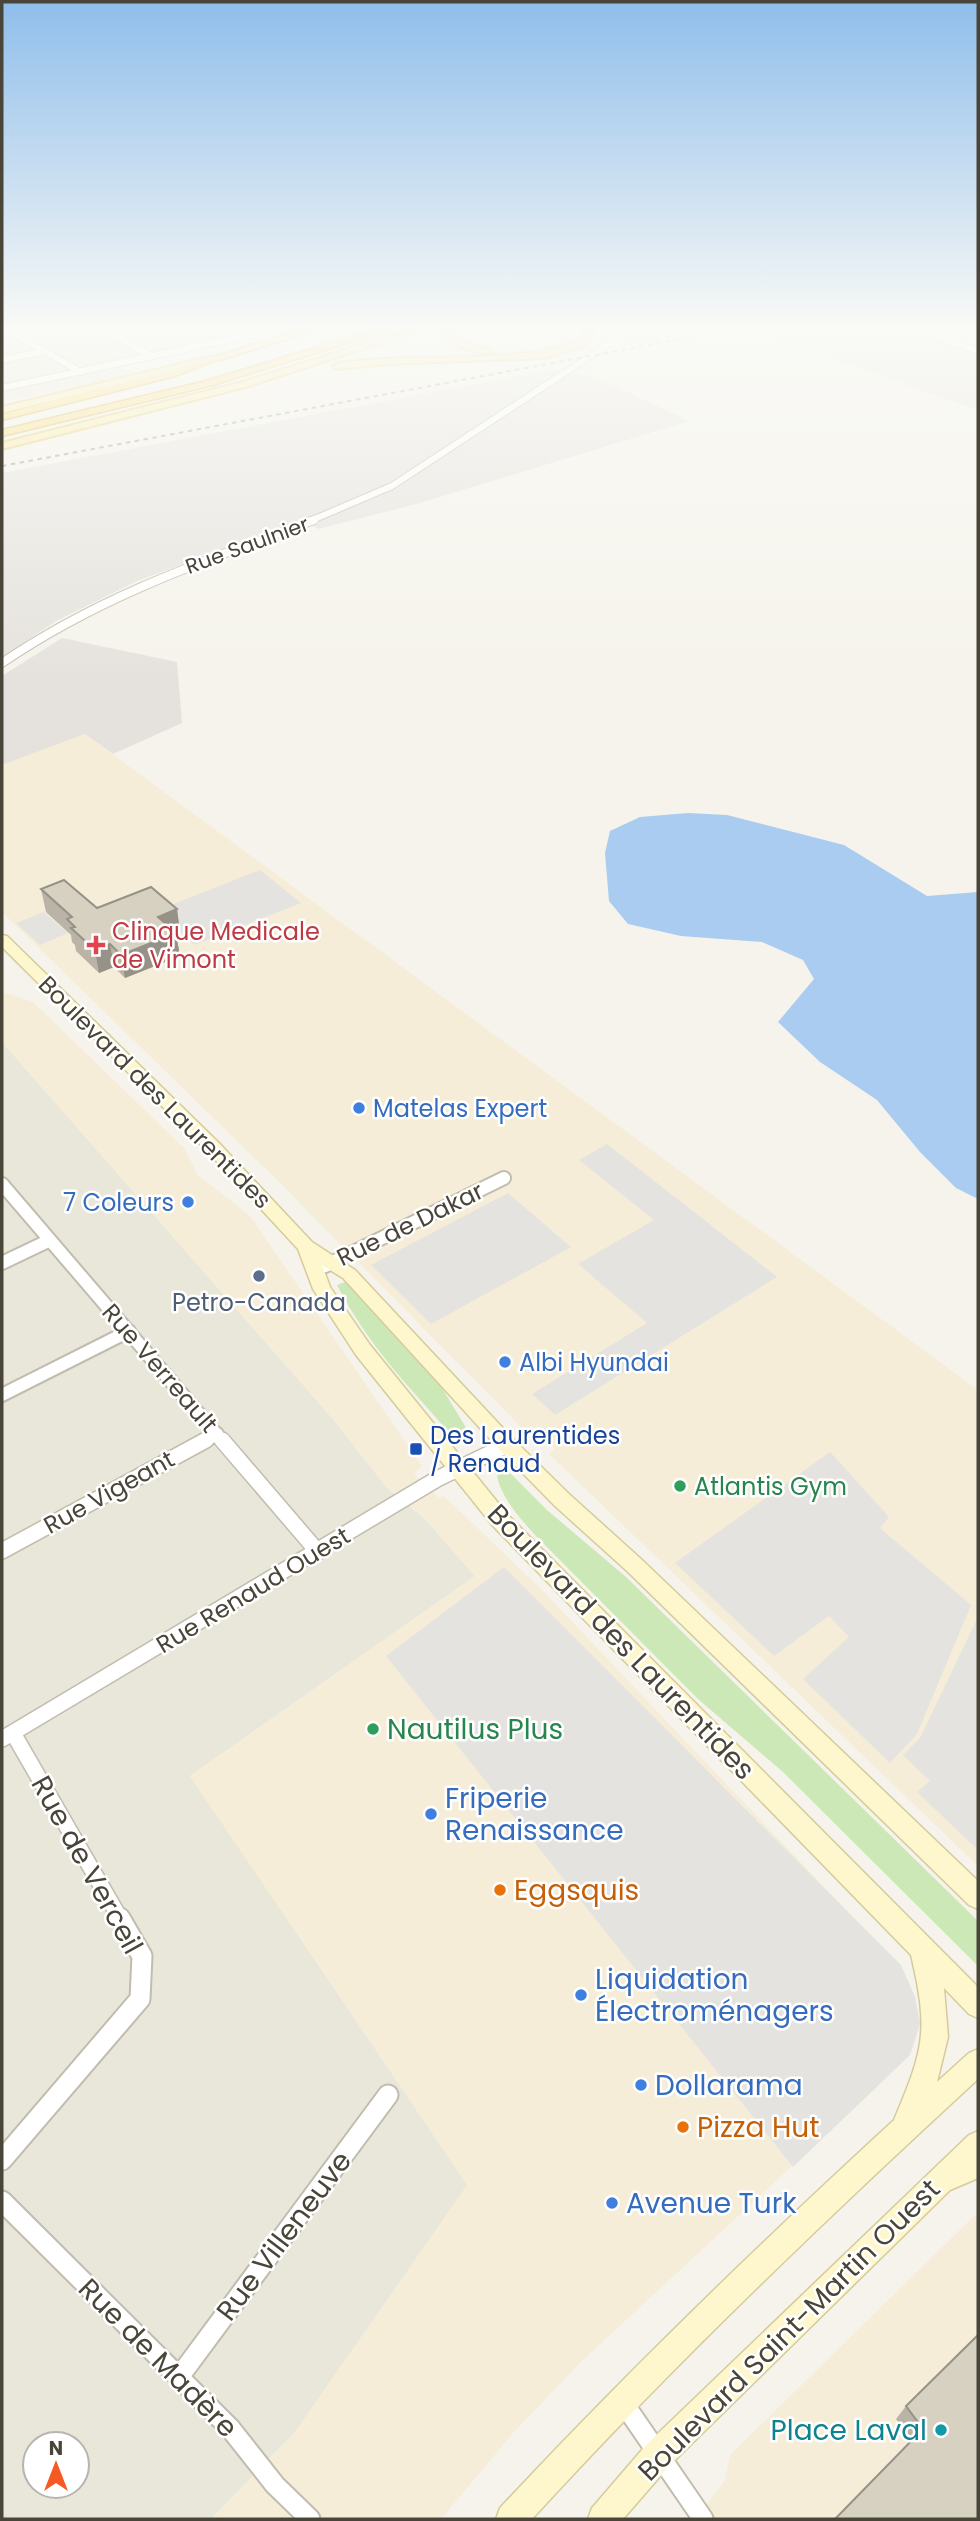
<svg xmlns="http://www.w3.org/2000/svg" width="980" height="2521" viewBox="0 0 980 2521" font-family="Poppins,sans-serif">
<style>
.residential{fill:#e9e6da;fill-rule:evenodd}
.commercial{fill:#f6edd8}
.industrial{fill:#e5e2dd}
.green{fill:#cce8b6}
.parking{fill:#e4e3df}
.water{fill:#aaccf0}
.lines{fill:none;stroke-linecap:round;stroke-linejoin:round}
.minor-far4-casing{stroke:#c1bcae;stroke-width:8}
.minor-far3-casing{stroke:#c1bcae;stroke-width:10}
.minor-far2-casing{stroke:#c1bcae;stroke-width:16}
.minor-far1-casing{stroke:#c1bcae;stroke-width:18}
.minor-casing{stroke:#c1bcae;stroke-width:23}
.secondary-casing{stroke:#d4cb9c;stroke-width:3}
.primary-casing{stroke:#e2cc6c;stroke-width:4}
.trunk-casing{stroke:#dbb33f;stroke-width:4}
.motorway-casing{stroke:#dbb33f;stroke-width:3}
.minor-far4{stroke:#fff;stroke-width:6}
.minor-far3{stroke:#fff;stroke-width:8}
.minor-far2{stroke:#fff;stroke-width:12}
.minor-far1{stroke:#fff;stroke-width:15}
.minor{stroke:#fff;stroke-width:19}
.secondary{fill:#fef7cd;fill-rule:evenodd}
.primary{fill:#fcec9e;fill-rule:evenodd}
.trunk{fill:#fce488;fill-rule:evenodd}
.motorway{fill:#fbdc71;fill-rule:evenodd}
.rail{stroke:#999;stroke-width:2;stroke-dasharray:4.5 4.5;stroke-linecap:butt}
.wall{fill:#b9b4a6}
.shaded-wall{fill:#969287}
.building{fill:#d7d1c1;stroke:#969287;stroke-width:2}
.health-dot{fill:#e0444e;stroke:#fff;stroke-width:2.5}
.shop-dot{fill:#3f7fe0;stroke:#fff;stroke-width:2.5}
.service-dot{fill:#5c6f8a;stroke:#fff;stroke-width:2.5}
.transit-dot{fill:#1a4fb4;stroke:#fff;stroke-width:2.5}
.leisure-dot{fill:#2e9e5b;stroke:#fff;stroke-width:2.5}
.food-dot{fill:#e8710a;stroke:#fff;stroke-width:2.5}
.culture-dot{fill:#0f9aa8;stroke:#fff;stroke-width:2.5}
.labels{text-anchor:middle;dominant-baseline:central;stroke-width:5;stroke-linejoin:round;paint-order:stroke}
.far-street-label{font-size:21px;fill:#4a4539;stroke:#fff}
.health-label{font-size:24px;fill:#be3a42;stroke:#fff;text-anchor:start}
.street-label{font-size:24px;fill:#4a4539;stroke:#fff}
.shop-label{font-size:24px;fill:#366cbe;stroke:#fff;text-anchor:start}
.service-label{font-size:24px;fill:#4e5e75;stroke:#fff}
.transit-label{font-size:24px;fill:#164399;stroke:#fff;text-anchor:start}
.leisure-label{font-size:24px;fill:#27864d;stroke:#fff;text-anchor:start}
.near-street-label{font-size:28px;fill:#4a4539;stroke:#fff}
.near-leisure-label{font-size:28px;fill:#27864d;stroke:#fff;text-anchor:start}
.near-shop-label{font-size:28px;fill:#366cbe;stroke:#fff;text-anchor:start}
.near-food-label{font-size:28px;fill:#c56008;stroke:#fff;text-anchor:start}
.near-culture-label{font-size:28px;fill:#0d838f;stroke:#fff;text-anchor:end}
</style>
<rect width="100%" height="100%" fill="#f5f3eb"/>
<g class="residential">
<polygon points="2,330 273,330 116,365 136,374 2,402"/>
<path d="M2 1042 333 1419 387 1488 425 1519 475 1576 190 1776 468 2185 295 2432 211 2519H2ZM35 2444H77V2486H35Z"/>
</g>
<g class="commercial">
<polygon points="85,734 978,1390 978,1866 549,1454 555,1449 532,1426 523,1429 277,1180 2,912 2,765"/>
<polygon points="2,992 33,1002 184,1148 198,1175 250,1216 422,1466 414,1474 439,1498 444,1496 542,1590 868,1933 906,1978 876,2088 582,2361 513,2433 441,2519 211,2519 295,2432 467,2185 190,1776 475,1576 425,1519 387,1488 333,1419 2,1042"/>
<polygon points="978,2212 978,2519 696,2519 725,2480 730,2455"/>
</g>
<g class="industrial">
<polygon points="641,330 711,330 617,348"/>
<polygon points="752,330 917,330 978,350 978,410"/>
<polygon points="550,370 594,376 689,421 420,503 318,529 303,520 137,581 56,621 2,657 2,473"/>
<polygon points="62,638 177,662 182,723 113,754 85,734 2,765 2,676"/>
</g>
<g class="green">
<path d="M345 1282 442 1388 471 1436 470 1442 464 1444 457 1441C412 1390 369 1347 337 1285Z"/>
<path d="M503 1471 510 1473 547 1510 626 1577 978 1921V1966L783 1772 698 1699 535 1535C520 1518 502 1499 497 1476Z"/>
</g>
<g class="parking">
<polygon points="260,870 301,903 195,945 156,911"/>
<polygon points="44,912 68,933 40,945 16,923"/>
<polygon points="607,1144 777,1277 555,1415 532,1394 647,1323 578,1264 654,1220 579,1160"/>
<polygon points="508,1193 571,1247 431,1324 371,1265"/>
<polygon points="830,1452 889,1517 880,1528 971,1605 917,1734 890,1763 803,1679 849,1637 829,1616 774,1656 675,1563"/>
<polygon points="504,1567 901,1965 915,1997 920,2024 910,2055 793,2167 386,1656"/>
<polygon points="978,1617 978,1850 917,1792 930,1781 903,1755 920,1738"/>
</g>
<polygon class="water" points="688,813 727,815 844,845 927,896 978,892 978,1199 956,1188 920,1152 877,1100 820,1062 778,1022 814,979 803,960 762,942 681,936 628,924 609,901 605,853 610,831 640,817"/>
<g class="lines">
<g class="minor-far4-casing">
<g id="minor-far4">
<polyline points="8,330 81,372"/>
<polyline points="103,330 152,356"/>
<polyline points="917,330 978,351"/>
<polyline points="113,335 138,330"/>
<polyline points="2,360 44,351"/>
<polyline points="2,388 274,330"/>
<polyline points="310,521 392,486 630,330"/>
</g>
</g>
<g class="minor-far3-casing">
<path id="minor-far3" d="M2 663C98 597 206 560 314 520"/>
</g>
<g class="minor-far2-casing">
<g id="minor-far2">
<polyline points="2,1184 223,1442"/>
<polyline points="2,1263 48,1241"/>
<polyline points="325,1266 504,1178"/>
<polyline points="2,1395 129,1331"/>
<polyline points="203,1442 217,1434"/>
</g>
</g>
<g class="minor-far1-casing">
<g id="minor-far1">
<polyline points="222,1440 318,1552"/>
<polyline points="2,1551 206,1440"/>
<polyline points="13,1733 121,1920"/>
<polyline points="2,1739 437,1479 507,1445"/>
</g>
</g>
<g class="minor-casing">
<g id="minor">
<polyline points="2,2160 140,1999 142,1956 120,1918"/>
<polyline points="2,2201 230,2428 275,2485 310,2519"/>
<polyline points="179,2377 388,2095"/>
<polyline points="622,2401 703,2519"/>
</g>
</g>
<g class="secondary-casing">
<g id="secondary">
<path d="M2 935 7 936 219 1143 312 1242 355 1270 514 1440 569 1494 641 1559 978 1881V1909L969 1905 627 1571 555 1506 500 1450 343 1278 322 1265 330 1287 370 1345 507 1514 978 1987V2018L969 2014 944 1988 948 2037 937 2082 969 2053 978 2049V2079C824 2221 673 2365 532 2519H496L500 2508C626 2373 758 2245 894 2120 924 2049 929 2031 911 1955L493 1526 356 1355 313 1289 298 1249 207 1151 2 947Z"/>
<polygon points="978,2131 978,2178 950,2190 669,2466 623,2519 588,2519 592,2508 647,2444 969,2135"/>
</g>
</g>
<g class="primary-casing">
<g id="primary">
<polygon points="407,330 420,330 249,386 2,449 2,443 243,382"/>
<polygon points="444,330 452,330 453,335 469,344 492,351 488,354 463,348 446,338"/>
<path d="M584 330H592L591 338 582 346 545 358 387 364 337 369 333 366C342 360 358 361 369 360 419 355 548 363 583 337Z"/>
<polygon points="205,358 208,359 208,363 2,413 2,407"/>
</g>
</g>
<g class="trunk-casing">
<polygon id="trunk" points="301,330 315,330 219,360 212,358"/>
</g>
<g class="motorway-casing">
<g id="motorway">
<polygon points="374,330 390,330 213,385 2,436 2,430 206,381"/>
<polygon points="212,356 221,358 175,376 2,420 2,414 167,372"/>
</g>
</g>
<use href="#minor-far4" class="minor-far4"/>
<use href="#minor-far3" class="minor-far3"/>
<use href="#minor-far2" class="minor-far2"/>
<use href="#minor-far1" class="minor-far1"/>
<use href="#minor" class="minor"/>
<use href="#secondary" class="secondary"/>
<use href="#primary" class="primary"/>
<use href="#trunk" class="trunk"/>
<use href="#motorway" class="motorway"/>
<polyline class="rail" points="2,466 729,330"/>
</g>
<g class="wall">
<polygon points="41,889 97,908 177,909 180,932 176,934 180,956 125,978 114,967 99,973 76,951 75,945 72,942 71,935 46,912"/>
<polygon points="978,2335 978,2519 912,2441 896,2419 906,2406"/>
</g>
<g class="shaded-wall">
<polygon points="177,909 180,932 176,934 180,956 125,978 121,955 158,917"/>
<polygon points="110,944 114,967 99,973 95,950"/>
</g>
<g class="building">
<polygon points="64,880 97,908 151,887 177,909 158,917 176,933 121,955 110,944 95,950 71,928 75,927 67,919 72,917 41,889"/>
<polygon points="978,2335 978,2519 835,2519 923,2429 906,2406"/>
</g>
<linearGradient id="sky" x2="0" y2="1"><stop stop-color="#8fbeeb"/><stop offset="0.48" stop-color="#fafaf6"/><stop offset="1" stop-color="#fafaf6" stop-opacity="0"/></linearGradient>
<rect width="980" height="683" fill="url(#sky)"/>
<path class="health-dot" d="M92.5 934.5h7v7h7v7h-7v7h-7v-7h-7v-7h7z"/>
<g class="shop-dot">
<circle cx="359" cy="1108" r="7"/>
<circle cx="188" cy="1202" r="7"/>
<circle cx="505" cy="1362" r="7"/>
<circle cx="431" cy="1814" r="7"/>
<circle cx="581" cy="1995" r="7"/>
<circle cx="641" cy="2085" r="7"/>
<circle cx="612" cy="2203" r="7"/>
</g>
<circle class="service-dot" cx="259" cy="1276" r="7"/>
<rect class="transit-dot" x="409" y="1442" width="14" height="14" rx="3.5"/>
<g class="leisure-dot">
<circle cx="680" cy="1486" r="7"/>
<circle cx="373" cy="1729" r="7"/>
</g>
<g class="food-dot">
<circle cx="500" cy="1890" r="7"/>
<circle cx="683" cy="2127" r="7"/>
</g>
<circle class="culture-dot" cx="941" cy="2430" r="7"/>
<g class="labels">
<g class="far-street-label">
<text transform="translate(247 545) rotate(-20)">Rue Saulnier</text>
</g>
<g class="health-label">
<text x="112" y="931">Clinque Medicale<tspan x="112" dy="28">de Vimont</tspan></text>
</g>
<g class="street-label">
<text transform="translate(155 1092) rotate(45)">Boulevard des Laurentides</text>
<text transform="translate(410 1224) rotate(-26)">Rue de Dakar</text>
<text transform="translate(160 1368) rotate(49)">Rue Verreault</text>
<text transform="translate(109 1492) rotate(-29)">Rue Vigeant</text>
<text transform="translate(253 1590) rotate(-31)">Rue Renaud Ouest</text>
</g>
<g class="shop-label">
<text x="373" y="1108">Matelas Expert</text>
<text x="174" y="1202" text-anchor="end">7 Coleurs</text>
<text x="519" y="1362">Albi Hyundai</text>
</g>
<g class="service-label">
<text x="259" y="1302">Petro-Canada</text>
</g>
<g class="transit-label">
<text x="430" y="1435">Des Laurentides<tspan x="430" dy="28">/ Renaud</tspan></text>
</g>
<g class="leisure-label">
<text x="694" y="1486">Atlantis Gym</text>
</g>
<g class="near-street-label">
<text transform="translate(621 1642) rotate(46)">Boulevard des Laurentides</text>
<text transform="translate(87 1865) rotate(61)">Rue de Verceil</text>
<text transform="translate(284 2236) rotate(-53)">Rue Villeneuve</text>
<text transform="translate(789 2330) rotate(-45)">Boulevard Saint-Martin Ouest</text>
<text transform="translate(158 2358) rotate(45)">Rue de Madère</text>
</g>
<g class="near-leisure-label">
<text x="387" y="1729">Nautilus Plus</text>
</g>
<g class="near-shop-label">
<text x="445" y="1798">Friperie<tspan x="445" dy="32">Renaissance</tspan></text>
<text x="595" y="1979">Liquidation<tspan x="595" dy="32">Électroménagers</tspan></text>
<text x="655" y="2085">Dollarama</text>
<text x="626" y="2203">Avenue Turk</text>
</g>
<g class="near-food-label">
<text x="514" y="1890">Eggsquis</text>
<text x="697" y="2127">Pizza Hut</text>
</g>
<g class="near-culture-label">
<text x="927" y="2430">Place Laval</text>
</g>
</g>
<rect width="980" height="2521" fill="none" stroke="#4a4539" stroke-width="7"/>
<g transform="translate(56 2465)"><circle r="33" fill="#ffffff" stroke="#b7b5b0" stroke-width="2"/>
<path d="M0-5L12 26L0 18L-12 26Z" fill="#f65922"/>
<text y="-10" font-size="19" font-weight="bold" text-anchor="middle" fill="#4a4539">N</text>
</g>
</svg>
